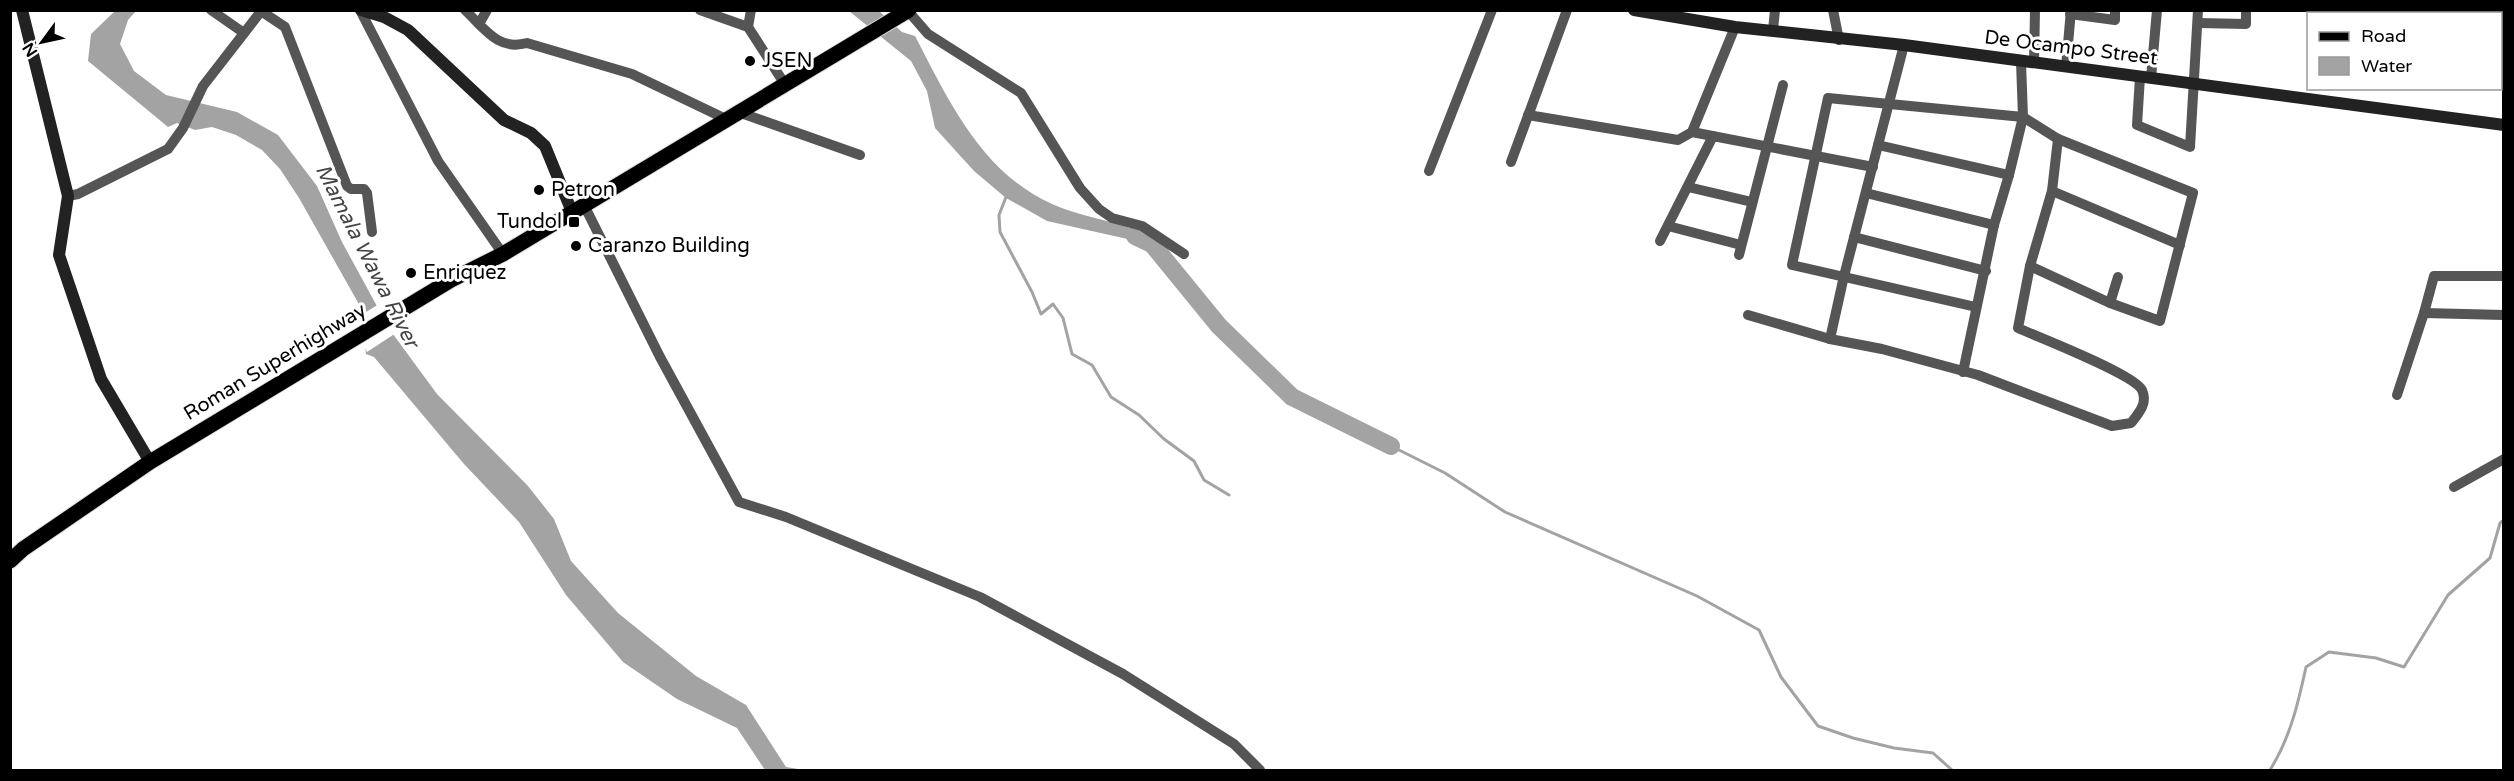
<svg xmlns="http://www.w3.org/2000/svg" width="2514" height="781" viewBox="0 0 2514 781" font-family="'Varela Round',sans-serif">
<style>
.water{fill:#a3a3a3}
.pier{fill:#fff}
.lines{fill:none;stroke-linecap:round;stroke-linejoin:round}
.stream{stroke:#a3a3a3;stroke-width:3}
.river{stroke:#a3a3a3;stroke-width:18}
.primary-casing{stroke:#dbdbdb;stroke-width:17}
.street{stroke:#555;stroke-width:10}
.secondary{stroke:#222;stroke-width:12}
.primary{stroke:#000;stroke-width:15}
.poi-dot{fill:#000;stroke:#fff;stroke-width:2}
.labels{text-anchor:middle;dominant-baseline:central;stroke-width:6;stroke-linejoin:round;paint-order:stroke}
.street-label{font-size:20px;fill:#000;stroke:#fff}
.poi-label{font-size:20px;fill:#000;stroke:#fff;text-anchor:start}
.water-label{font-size:21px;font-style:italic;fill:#444;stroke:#fff}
</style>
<rect width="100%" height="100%" fill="#fff"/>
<g class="water">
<polygon points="115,11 136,11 128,20 120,44 134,71 166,95 237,112 278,135 317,186 342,242 390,330 437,394 528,486 554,519 571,561 618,613 696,676 746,705 786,767 804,770 765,770 737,728 677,699 623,662 566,595 519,522 464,464 374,357 366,354 360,306 299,198 280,169 262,150 236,135 212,127 195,130 177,123 168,127 88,61 91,34"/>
<path d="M849 11H879L902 32 915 36C949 101 981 172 1052 204 1087 220 1125 220 1159 242L1150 251 1132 240 1047 221 1006 198 974 171 935 128 927 91 911 61Z"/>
</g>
<polygon class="pier" points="379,304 396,333 367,352 362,343 358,317"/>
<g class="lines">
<g class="stream">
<polyline points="1006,197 999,215 1000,232 1032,292 1041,314 1053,304 1063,318 1072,354 1092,365 1111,397 1139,415 1164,439 1194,461 1204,480 1229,495"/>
<polyline points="1391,446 1445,473 1505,512 1697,596 1759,630 1781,677 1818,726 1853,738 1894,748 1933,753 1952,770"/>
<path d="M2270 770C2290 738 2298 704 2306 667L2329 652 2376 658 2404 667 2448 595 2490 558 2500 523 2504 520"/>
</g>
<polyline class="river" points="1135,236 1152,244 1219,326 1292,397 1391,446"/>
<g class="primary-casing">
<polyline id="primary" points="10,561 23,549 150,462 451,280 503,254 909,10"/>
</g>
<g class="street">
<polyline points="211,10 244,33"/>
<polyline points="360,10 438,161 503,254"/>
<path d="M465 10C485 29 498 51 527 43L632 74 728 120"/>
<polyline points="700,10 748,27 786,86"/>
<polyline points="1833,10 1839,40"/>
<polyline points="261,11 285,27 347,186 351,189 364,189 367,193 372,232"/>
<polyline points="908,11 928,34 1021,93 1080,188 1099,209 1112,218 1142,226 1184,254"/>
<polyline points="2070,14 2115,20 2115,10"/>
<polyline points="2198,23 2246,24 2246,10"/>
<polyline points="479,24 487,10"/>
<polyline points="748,27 751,10"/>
<polyline points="1773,30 1775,10"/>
<polyline points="2034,63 2035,10"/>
<polyline points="2066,67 2071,10"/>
<polyline points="2140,77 2137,125 2190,147 2198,10"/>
<polyline points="2151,78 2157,10"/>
<polyline points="741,113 860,155"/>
<polyline points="1528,115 1678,140 1692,132 1735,27"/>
<polyline points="1692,132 1873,167"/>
<polyline points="1878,145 2009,175"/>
<polyline points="1511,162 1567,10"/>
<polyline points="1429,171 1492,10"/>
<polyline points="1688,187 1752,202"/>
<polyline points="2052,191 2180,245"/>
<polyline points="1866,193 1994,225"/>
<polyline points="68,196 78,194 168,149 183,128 203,86 262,10"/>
<polyline points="584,205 660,357 739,502 786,517 980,597 1123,674 1234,744 1260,770"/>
<polyline points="1668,226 1741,245"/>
<polyline points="1854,237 1986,271"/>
<polyline points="1660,241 1713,136"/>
<polyline points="1739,255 1783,85"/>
<polyline points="2110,303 2118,277"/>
<polyline points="1976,307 1792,265 1828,98 2023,117 2058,139 2193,193 2160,321 2110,303 2030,266"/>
<polyline points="2424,313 2504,315"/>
<path d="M1748 315 1830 339 1882 349 1978 375 2112 426 2131 423C2139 413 2148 403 2142 390 2134 374 2040 338 2018 328L2030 266 2052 191 2058 139"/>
<polyline points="1830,339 1844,276 1904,45"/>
<polyline points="1963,372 1994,225 2009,175 2023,117 2021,62"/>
<polyline points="2397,395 2424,313 2434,276 2504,276"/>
<polyline points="2454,487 2504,459"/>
</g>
<g class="secondary">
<polyline points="22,10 68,196 59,255 101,379 150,462"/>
<polyline points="361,10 384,17 408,30 504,120 531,133 545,146 572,212"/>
<polyline points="1634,10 1735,27 1904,45 2504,125"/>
</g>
<use href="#primary" class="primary"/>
</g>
<g class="poi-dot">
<circle cx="750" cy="61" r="6"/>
<circle cx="539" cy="190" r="6"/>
<rect x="568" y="216" width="12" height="12" rx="3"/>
<circle cx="576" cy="246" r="6"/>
<circle cx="411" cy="273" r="6"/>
</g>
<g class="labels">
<g class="street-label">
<text transform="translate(2071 48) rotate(7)">De Ocampo Street</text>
<text transform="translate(275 362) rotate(-31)">Roman Superhighway</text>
</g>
<g class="poi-label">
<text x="762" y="61">JSEN</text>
<text x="551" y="190">Petron</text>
<text x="562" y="222" text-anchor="end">Tundol</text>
<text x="588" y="246">Caranzo Building</text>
<text x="423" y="273">Enriquez</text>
</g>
<g class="water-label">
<text transform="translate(367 256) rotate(63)">Mamala Wawa River</text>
</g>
</g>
<rect width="2514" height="781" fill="none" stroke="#000000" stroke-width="24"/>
<rect x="2307" y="12" width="195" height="78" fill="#ffffff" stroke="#999999" stroke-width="1.5"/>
<rect x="2319" y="32" width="30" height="9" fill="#000000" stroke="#999999" stroke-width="1.5"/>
<text x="2361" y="42" font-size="18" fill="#000000">Road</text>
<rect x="2319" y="57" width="30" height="18" fill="#a3a3a3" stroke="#999999" stroke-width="1.5"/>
<text x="2361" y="72" font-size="18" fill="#000000">Water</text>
<g transform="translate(42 42) rotate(237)" stroke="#ffffff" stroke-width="4.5" paint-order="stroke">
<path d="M0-4.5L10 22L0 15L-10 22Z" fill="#000000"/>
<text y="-9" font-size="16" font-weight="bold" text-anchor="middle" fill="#000000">N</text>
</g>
</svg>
